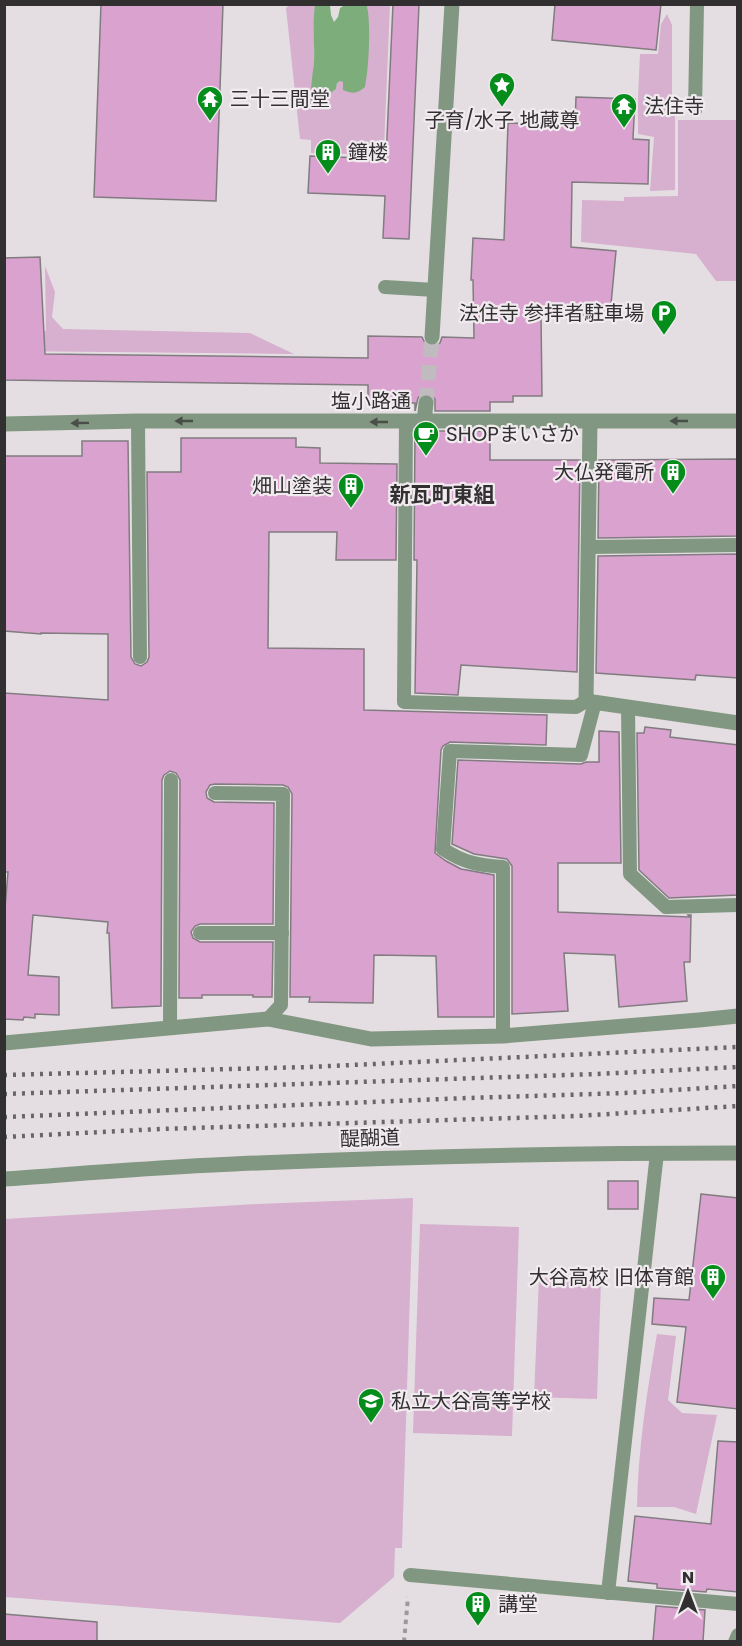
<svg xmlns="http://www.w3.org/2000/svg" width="742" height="1646" viewBox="0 0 742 1646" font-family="Poppins,'Noto Sans JP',sans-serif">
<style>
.green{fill:#d6b0ce}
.water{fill:#7cad7a}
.building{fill:#daa2cf;stroke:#817c80;stroke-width:1.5}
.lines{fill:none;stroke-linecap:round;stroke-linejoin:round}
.street-tunnel{stroke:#c0bbbe;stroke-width:15;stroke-dasharray:15 8;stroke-linecap:butt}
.path{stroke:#9c989b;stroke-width:4;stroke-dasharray:4.5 4.5;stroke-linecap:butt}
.lane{stroke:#829781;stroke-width:14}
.street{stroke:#829781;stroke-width:15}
.rail{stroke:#696668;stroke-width:4.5;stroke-dasharray:3 6;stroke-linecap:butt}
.oneway{fill:#494e48}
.labels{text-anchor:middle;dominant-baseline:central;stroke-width:4.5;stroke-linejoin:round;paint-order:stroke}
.poi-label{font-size:20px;fill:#312f30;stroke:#f1ebf0;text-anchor:start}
.street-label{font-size:20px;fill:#312f30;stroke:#f1ebf0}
.neighbourhood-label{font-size:21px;font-weight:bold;fill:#312f30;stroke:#f1ebf0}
</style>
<rect width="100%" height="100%" fill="#e4dee2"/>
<g class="green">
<path d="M289 5H316C312 26 315 43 314 63 313 78 310 92 311 107L319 108 323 99 336 89 337 83 340 80 343 82 368 10 367 5H390L382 196 350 195 352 154 311 153V140L300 139 286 8Z"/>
<polygon points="667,14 672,25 672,95 675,116 675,190 650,191 654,137 638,134 638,97 640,54 658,54 661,24"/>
<polygon points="678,120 737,120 737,281 716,281 696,254 581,242 582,200 624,201 624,197 678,196"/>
<polygon points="45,266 55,292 52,317 63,329 250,333 294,354 5,351 4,333 46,331"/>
<polygon points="413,1198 402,1548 395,1548 394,1577 340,1623 5,1597 5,1219 257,1204"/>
<polygon points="420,1224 519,1227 512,1436 413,1433"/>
<polygon points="539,1278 601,1280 597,1399 534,1397"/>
<path d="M657 1334 676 1336 668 1400 682 1413 717 1415 696 1514 674 1507H637C638 1449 647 1391 657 1334Z"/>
</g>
<path class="water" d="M315 5H330L331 15 334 22 338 17 340 8 345 5H367C371 26 369 66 365 87 357 94 353 94 343 90V82L340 81 337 83 336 89 323 99 319 108 314 109 311 107C310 92 312 78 314 63 315 44 312 25 315 5Z"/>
<g class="building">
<polygon points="101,4 223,4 216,201 94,197"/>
<polygon points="393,4 419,4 409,239 383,238 385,196 308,193 310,156 386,159"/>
<polygon points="555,4 661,4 656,50 552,40"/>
<polygon points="576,97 635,99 633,139 649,140 648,184 572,182 571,247 616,251 610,315 541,315 542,396 513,396 513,402 490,402 490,411 435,411 435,399 431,395 426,393 422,394 418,398 415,411 415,403 368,402 368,385 4,380 4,258 40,257 45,354 368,358 368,336 422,337 426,345 432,347 440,343 442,337 474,338 473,280 471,280 473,238 504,240 508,123 575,125"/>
<polygon points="415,431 490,431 490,460 580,460 577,672 461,665 458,695 415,693 417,560 414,560"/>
<polygon points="181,438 296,438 296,447 320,448 320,463 397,464 396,560 336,560 337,532 269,532 268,648 364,649 364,710 547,715 546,745 450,742 443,746 441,750 435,853 446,861 461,869 494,875 494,1017 438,1017 436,956 374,955 373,1003 309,1002 310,997 290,997 292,794 288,787 283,785 215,784 210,785 206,792 207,798 214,802 274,803 273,924 200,924 195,926 191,932 193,938 200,942 273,942 272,997 253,997 253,995 202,995 202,998 179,998 180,780 176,773 170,771 164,775 162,780 161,1006 112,1008 109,933 107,933 108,922 33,915 28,975 59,977 59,1015 35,1014 35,1018 24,1017 23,1020 4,1019 4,920 8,872 4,872 4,693 108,700 108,634 41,633 41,634 4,631 4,456 82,456 82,441 128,441 131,657 135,664 141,666 147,662 149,657 147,472 181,472"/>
<polygon points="738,459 738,536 598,538 599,460"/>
<polygon points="738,554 738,678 696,675 695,680 596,673 598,556"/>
<polygon points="645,727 671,730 670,737 738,745 738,895 669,898 639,870 637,733 644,733"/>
<polygon points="599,731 619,732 621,863 558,863 558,912 690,917 688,915 691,915 690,962 684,962 687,1001 619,1007 615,955 564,953 568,1011 512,1014 512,866 507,859 474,854 452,844 458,760 581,764 586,762 599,762"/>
<rect x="608" y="1181" width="30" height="28"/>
<polygon points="701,1194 738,1198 738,1409 677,1402 686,1327 652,1324 654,1298 689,1300"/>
<polygon points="718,1441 738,1442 738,1592 707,1589 706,1592 657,1588 657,1584 628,1581 635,1516 711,1524"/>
<polygon points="656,1606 705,1610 703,1641 653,1641"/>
<polygon points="4,1614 97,1622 97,1641 4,1641"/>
</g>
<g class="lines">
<polyline class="street-tunnel" points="426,403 432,337"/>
<polyline class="path" points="404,1642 408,1597"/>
<g class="lane">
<polyline points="695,110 697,4"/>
<polyline points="385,287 435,290"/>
<polyline points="138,421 140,657"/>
<polyline points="406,422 404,702 576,707 586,701"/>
<polyline points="590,547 738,545"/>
<polyline points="628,707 630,874 666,907 738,905"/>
<polyline points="215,793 283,794 281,1005 268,1019"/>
<polyline points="200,933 282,933"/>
<polyline points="170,1027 171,780"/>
<path d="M503 1036V867C478 865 464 863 443 849L450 751 581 755 595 702"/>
<polyline points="410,1575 738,1604"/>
<polyline points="608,1593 657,1153"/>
<polyline points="735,1642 738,1635"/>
</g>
<g class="street">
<polyline points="432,337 452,4"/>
<polyline points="424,422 426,403"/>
<polyline points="590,422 586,701 738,723"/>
<polyline points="4,424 138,421 738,421"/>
<polyline points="4,1043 268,1019 371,1039 503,1036 699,1020 738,1016"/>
<path d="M4 1179C89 1173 173 1166 258 1163 417 1156 578 1153 738 1153"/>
</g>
<g class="rail">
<polyline points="4,1075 309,1067 738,1047"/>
<polyline points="4,1094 597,1074 738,1067"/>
<polyline points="4,1117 468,1098 625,1093 738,1086"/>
<polyline points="4,1137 160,1129 577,1116 738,1106"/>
</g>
</g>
<defs><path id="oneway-solid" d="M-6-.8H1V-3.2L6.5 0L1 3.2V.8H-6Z" transform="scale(1.5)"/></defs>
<g class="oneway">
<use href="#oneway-solid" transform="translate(184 421) rotate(-180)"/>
<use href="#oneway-solid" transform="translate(679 421) rotate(-180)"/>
<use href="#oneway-solid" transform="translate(379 422) rotate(180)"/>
<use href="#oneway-solid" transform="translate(80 423) rotate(179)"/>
</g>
<defs>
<g id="sight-pin" transform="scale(1.35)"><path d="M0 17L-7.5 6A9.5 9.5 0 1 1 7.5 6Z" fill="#048d1b" stroke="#f1ebf0"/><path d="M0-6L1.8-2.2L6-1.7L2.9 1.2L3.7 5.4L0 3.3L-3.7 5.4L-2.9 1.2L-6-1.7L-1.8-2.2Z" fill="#fff"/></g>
<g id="temple-pin" transform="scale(1.35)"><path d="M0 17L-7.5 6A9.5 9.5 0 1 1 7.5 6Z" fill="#048d1b" stroke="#f1ebf0"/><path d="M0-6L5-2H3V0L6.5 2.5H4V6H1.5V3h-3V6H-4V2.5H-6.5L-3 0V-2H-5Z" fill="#fff"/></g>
<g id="building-pin" transform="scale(1.35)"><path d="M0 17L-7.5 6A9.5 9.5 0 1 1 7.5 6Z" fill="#048d1b" stroke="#f1ebf0"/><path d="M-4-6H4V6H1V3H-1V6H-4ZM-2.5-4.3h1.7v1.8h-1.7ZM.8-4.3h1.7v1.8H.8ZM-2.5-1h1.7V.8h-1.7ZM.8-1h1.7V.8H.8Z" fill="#fff"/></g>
<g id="parking-pin" transform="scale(1.35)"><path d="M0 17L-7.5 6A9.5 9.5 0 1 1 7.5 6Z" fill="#048d1b" stroke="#f1ebf0"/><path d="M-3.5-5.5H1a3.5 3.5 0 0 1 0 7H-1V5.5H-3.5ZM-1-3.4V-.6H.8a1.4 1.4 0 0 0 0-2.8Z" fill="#fff"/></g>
<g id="cafe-pin" transform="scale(1.35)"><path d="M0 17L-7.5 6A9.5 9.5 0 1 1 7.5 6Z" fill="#048d1b" stroke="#f1ebf0"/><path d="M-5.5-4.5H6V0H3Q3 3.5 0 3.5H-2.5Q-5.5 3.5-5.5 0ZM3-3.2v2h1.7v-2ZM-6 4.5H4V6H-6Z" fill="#fff"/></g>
<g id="school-pin" transform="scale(1.35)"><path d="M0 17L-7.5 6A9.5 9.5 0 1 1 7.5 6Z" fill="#048d1b" stroke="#f1ebf0"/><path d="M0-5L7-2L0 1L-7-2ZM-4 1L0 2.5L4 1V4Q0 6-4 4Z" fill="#fff"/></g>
</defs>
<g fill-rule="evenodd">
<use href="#sight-pin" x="502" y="85"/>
<use href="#temple-pin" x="210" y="99"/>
<use href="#temple-pin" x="624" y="106"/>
<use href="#building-pin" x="328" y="152"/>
<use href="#parking-pin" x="664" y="313"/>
<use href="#cafe-pin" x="426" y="434"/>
<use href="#building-pin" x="673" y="472"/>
<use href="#building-pin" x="351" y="486"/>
<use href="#building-pin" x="713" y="1277"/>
<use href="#school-pin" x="371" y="1401"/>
<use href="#building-pin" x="478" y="1604"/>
</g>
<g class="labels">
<g class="poi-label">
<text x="230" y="99">三十三間堂</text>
<text x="644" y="106">法住寺</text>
<text x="502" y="120" text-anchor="middle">子育/水子 地蔵尊</text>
<text x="348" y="152">鐘楼</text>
<text x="644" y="313" text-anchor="end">法住寺 参拝者駐車場</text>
<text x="446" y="434">SHOPまいさか</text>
<text x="654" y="472" text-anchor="end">大仏発電所</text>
<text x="332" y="486" text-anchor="end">畑山塗装</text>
<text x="694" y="1277" text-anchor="end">大谷高校 旧体育館</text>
<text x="391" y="1401">私立大谷高等学校</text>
<text x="498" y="1604">講堂</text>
</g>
<g class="street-label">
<text x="371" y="401">塩小路通</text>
<text transform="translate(370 1138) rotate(-2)">醍醐道</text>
</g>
<g class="neighbourhood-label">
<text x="442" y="494">新瓦町東組</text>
</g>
</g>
<rect width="742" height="1646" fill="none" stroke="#312f30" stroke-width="12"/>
<g transform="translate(688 1592)" stroke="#f1ebf0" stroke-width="4.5" paint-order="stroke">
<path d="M0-4.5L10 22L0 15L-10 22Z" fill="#312f30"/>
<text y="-9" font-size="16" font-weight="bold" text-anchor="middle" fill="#312f30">N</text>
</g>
</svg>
